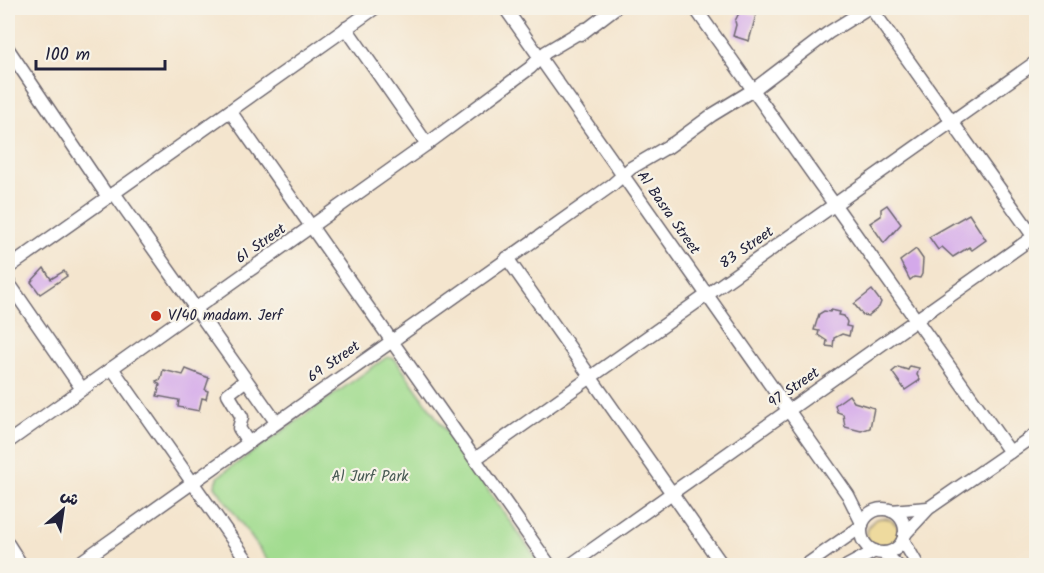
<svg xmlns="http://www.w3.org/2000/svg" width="1044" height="573" viewBox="0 0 1044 573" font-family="Kalam,'Playpen Sans Arabic',sans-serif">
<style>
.green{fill:#a1dc8f;stroke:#627f65;stroke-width:1.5}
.sand{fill:#eeda9e;stroke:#887e6c;stroke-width:1.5}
.building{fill:#d4a9ea}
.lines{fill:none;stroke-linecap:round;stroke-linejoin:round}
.minor-casing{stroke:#6c666e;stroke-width:15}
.minor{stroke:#fff;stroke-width:12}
.poi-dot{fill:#c8321e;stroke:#f7f3e8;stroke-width:2}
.labels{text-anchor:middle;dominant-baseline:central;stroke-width:4.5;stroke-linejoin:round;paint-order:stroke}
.street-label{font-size:15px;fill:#22223b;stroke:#f7f3e8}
.poi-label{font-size:15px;fill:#22223b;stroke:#f7f3e8;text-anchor:start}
.park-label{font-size:15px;fill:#485a54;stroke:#f7f3e8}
</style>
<rect width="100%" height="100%" fill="#f7f3e8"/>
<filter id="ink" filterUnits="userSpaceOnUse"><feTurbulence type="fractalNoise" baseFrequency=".0167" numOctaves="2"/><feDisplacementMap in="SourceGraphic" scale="12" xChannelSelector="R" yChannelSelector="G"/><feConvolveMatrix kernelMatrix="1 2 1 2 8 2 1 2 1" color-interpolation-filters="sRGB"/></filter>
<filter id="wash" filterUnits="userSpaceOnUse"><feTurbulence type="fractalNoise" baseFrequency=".008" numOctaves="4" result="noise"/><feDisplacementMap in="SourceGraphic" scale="24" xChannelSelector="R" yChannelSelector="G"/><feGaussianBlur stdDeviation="1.35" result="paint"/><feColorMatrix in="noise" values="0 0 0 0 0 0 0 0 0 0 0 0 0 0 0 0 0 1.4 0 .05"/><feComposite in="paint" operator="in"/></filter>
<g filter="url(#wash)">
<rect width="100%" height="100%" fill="#f4e5ce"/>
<polygon class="green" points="387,357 395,359 541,565 271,565 215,486 219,476"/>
<circle class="sand" cx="883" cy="534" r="16"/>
<g id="blocks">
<g class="building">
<polygon points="740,11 756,15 749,41 733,36 736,25 735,21"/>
<polygon points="887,205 901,224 884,243 870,223 881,216 881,209"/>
<polygon points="969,214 986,240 972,250 969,247 953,257 942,247 938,250 929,237"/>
<polygon points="916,249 923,259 922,274 920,278 914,277 910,280 900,261"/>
<polygon points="44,268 51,279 64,271 67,276 40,294 31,282"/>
<polygon points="872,290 881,302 879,307 868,316 863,315 854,304"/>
<polygon points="831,310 840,312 839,315 844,316 847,322 846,326 851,327 849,336 842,334 834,338 833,347 826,346 827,341 818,335 819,331 814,330 819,314 824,311 830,312"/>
<polygon points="910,366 919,368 917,375 920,380 905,390 892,372 898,367 908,370"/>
<polygon points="186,369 209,378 205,390 208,391 206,399 202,398 199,411 178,407 179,400 157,396 160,385 156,381 161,379 163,370 183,375"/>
<polygon points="849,395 854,402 874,408 870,428 861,431 845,427 843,414 837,412 835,405"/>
</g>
</g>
</g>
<g filter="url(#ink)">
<use href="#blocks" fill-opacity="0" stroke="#6c666e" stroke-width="1.5"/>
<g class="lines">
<g class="minor-casing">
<g id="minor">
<polyline points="505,8 848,495 862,523"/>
<polyline points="695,8 1010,452"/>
<polyline points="871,8 1036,240"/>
<polyline points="346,28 427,144"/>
<polyline points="581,34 615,8"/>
<polyline points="8,49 108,197"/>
<polyline points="230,111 550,566"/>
<polyline points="667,148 712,115 753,90 828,33 868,8"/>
<polyline points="114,193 276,422"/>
<polyline points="507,258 723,566"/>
<polyline points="8,268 375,8"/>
<polyline points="8,282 82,389"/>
<polyline points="112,368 251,566"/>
<polyline points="246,380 228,394 242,417 239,428 248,442"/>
<polyline points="8,442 427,144 530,68 546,52 585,29"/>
<polyline points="475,459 1036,62"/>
<circle cx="883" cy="531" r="22"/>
<polyline points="891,511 928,508"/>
<polyline points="904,535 929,508 1036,434"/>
<polyline points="903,540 918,566"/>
<polyline points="8,544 22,566"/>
<polyline points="884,553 898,566"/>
<polyline points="75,566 612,185 631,168 672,144"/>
<polyline points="569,566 1036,235"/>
<polyline points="805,566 862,526"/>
<polyline points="847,566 875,551"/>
</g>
</g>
<use href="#minor" class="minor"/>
</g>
</g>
<circle class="poi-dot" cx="156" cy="316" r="6"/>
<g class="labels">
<g class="street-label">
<text transform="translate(668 213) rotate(55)">Al Basra Street</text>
<text transform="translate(261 244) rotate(-35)">61 Street</text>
<text transform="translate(747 248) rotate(-35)">83 Street</text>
<text transform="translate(334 362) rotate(-35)">69 Street</text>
<text transform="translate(794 388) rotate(-35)">97 Street</text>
</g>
<g class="poi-label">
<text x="168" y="316">V/40 madam. Jerf</text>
</g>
<g class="park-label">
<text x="370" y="477">Al Jurf Park</text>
</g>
</g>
<rect width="1044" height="573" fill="none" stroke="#f7f3e8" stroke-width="30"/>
<g transform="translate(63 510) rotate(29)" stroke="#f7f3e8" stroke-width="4.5" paint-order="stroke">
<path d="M0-4.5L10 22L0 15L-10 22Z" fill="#22223b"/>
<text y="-9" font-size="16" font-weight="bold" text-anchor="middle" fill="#22223b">ش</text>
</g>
<path d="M36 60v9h129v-9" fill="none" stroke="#22223b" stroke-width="3"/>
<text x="45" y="60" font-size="18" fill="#22223b" stroke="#f7f3e8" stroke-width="4.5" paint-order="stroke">100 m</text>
</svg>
